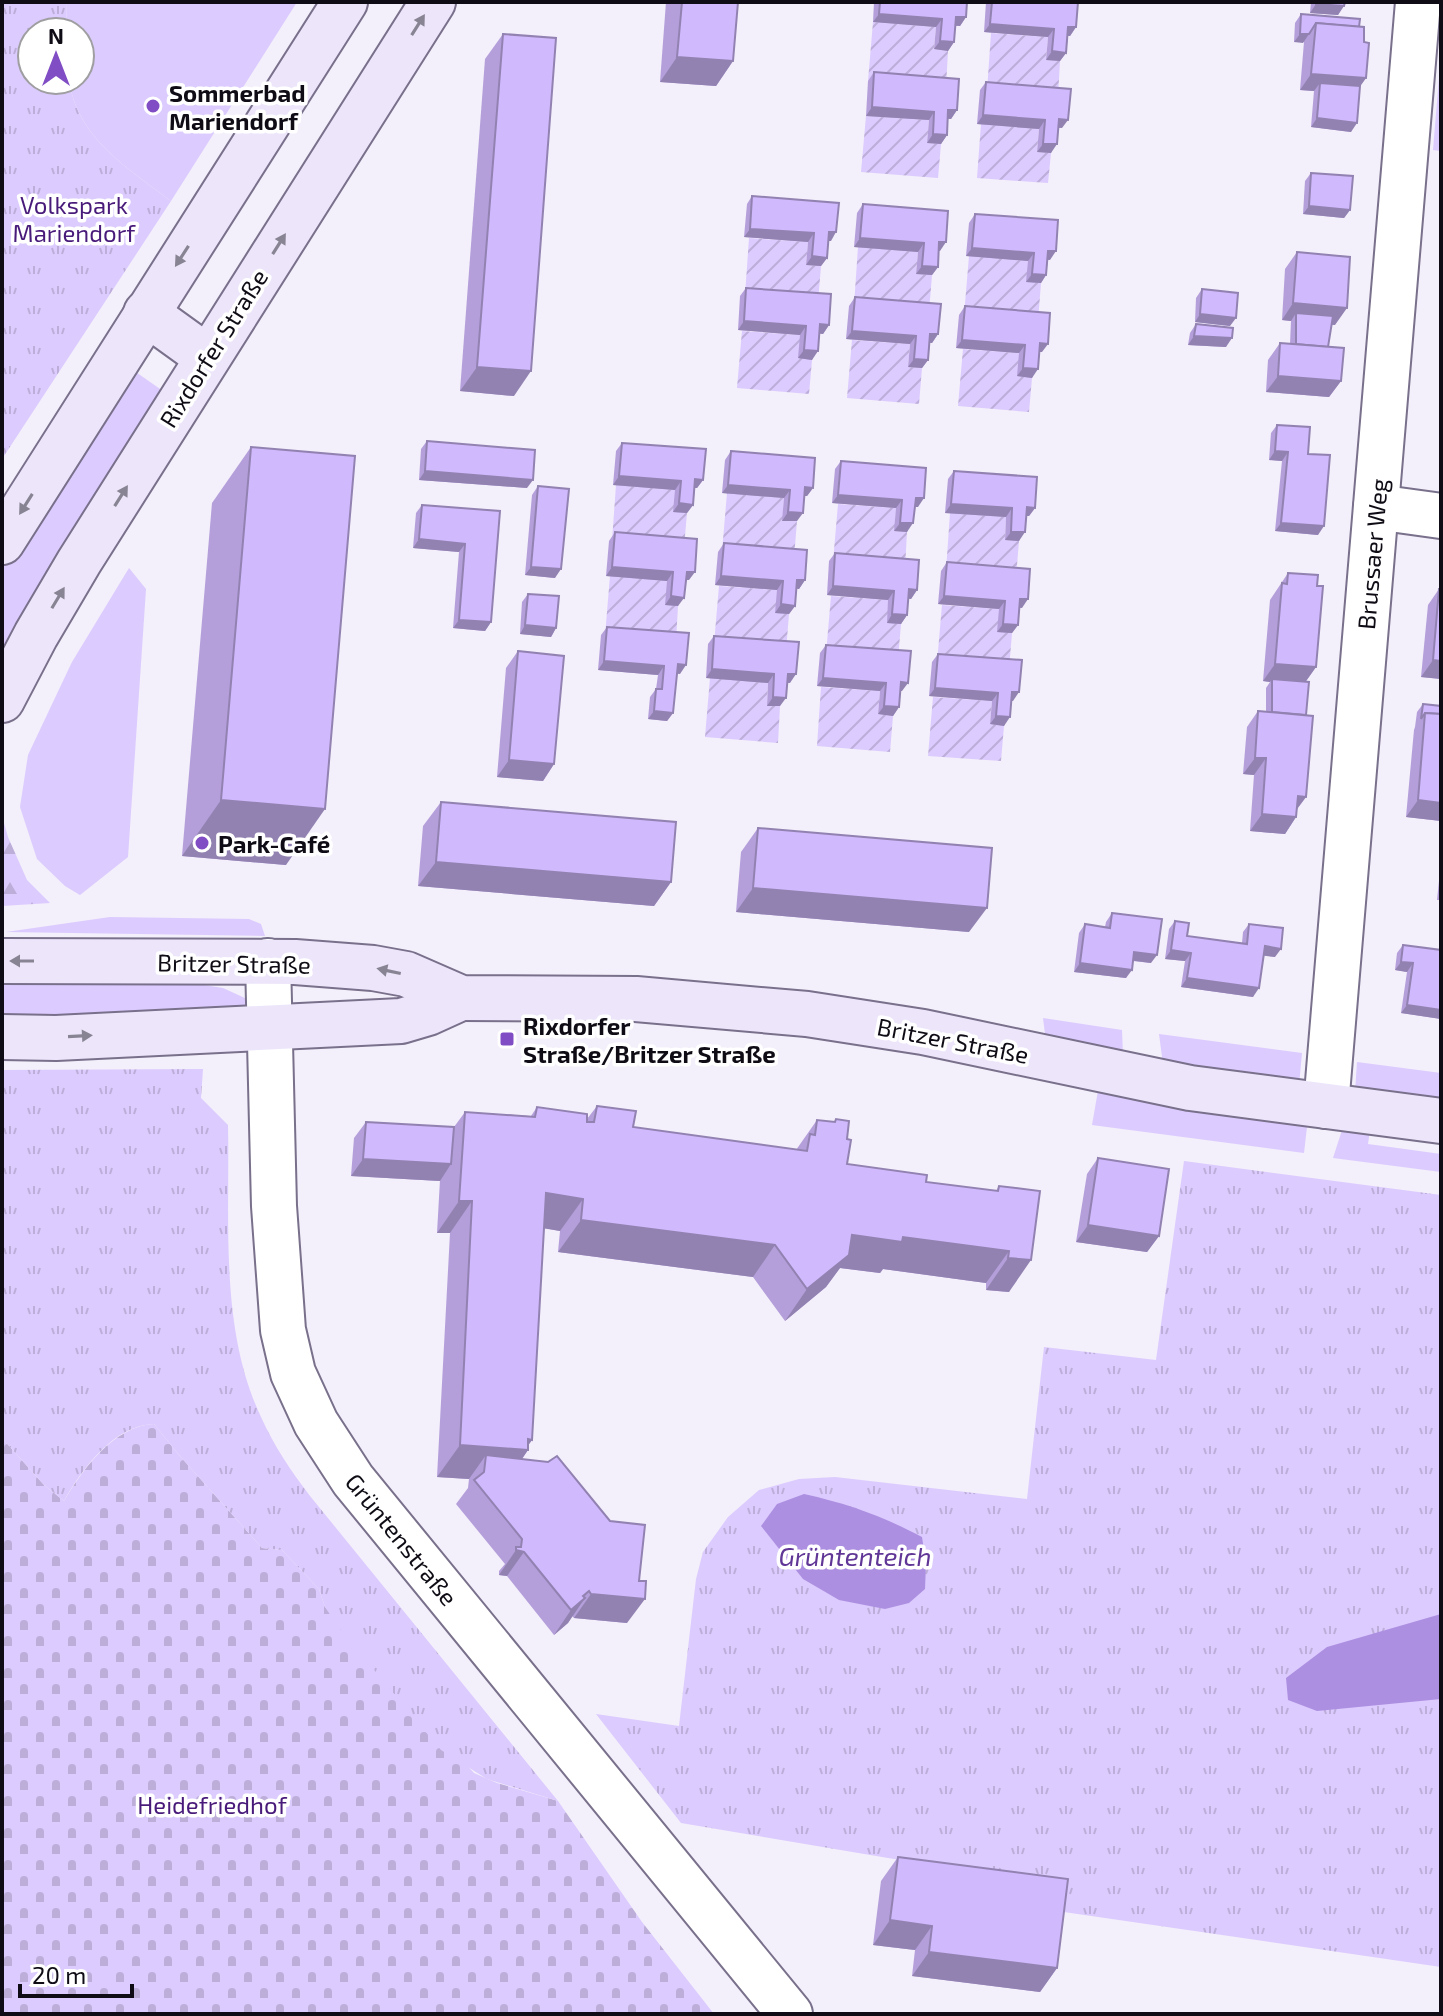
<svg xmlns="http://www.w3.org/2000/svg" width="1443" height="2016" viewBox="0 0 1443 2016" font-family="'Exo 2',sans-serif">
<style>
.grass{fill:#dccbfe}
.forest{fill:url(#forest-firs)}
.cemetery{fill:url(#cemetery-stones)}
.park{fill:url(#park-tufts)}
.garden{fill:url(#garden-furrows)}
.water{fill:#ad8fe1}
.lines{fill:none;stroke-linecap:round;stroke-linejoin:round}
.street-casing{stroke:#79708b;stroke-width:48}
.secondary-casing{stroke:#79708b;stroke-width:48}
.street{stroke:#fff;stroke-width:44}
.secondary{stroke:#ede6fb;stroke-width:44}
.wall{fill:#b49fda}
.shaded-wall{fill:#9282b1}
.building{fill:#d1b9fd;stroke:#9282b1;stroke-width:2}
.oneway{fill:#898494}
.poi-dot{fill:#804dc4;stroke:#fff;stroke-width:3}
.labels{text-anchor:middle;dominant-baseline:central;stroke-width:7;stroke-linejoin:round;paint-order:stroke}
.poi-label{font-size:24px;font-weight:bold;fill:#0f0c15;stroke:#fff;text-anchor:start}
.park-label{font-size:24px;fill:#481a7a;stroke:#fff}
.street-label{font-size:24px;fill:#0f0c15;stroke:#fff}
.water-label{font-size:26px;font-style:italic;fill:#603696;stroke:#fff}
</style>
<defs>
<pattern id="forest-firs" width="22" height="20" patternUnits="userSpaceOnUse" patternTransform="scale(2)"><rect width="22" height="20" fill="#dccbfe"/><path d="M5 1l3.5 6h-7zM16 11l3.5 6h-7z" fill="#bcadd9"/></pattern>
<pattern id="cemetery-stones" width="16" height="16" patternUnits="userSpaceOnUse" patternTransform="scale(2)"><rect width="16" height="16" fill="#dccbfe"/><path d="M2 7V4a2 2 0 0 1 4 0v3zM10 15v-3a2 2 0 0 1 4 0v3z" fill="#bcadd9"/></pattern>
<pattern id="park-tufts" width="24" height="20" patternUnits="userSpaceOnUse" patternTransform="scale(2)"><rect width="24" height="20" fill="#dccbfe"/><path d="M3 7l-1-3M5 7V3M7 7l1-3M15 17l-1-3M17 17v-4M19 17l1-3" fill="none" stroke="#bcadd9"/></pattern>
<pattern id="garden-furrows" width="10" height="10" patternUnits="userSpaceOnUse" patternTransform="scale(2)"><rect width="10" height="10" fill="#dccbfe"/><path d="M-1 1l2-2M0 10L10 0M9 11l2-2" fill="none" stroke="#bcadd9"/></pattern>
</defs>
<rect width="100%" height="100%" fill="#f3effb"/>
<g class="grass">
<path d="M67 2H297L171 201C128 168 77 138 69 80H80V32H66Z"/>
<polygon points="1441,54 1441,151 1433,150"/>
<polygon points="130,368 163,391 2,655 2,566"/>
<polygon points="129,568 146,589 128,857 80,895 65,886 37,859 20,807 28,755 72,662"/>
<polygon points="110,917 249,919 261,924 265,936 6,932"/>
<polygon points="2,984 204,985 223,988 247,999 248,1010 2,1018"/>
<polygon points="1043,1018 1122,1030 1123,1056 1046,1042"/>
<polygon points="1159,1034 1302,1053 1299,1085 1163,1064"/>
<polygon points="1357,1062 1441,1073 1441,1103 1355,1092"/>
<polygon points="1099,1085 1308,1118 1304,1153 1092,1125"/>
<polygon points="1343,1127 1370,1130 1368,1144 1441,1154 1441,1172 1333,1158"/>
</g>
<polygon class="forest" points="2,816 8,837 27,880 50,903 2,906"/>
<path class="cemetery" d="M154 1424 179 1455 262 1548 282 1550 319 1589 325 1607 474 1773 497 1783 558 1801 642 1922 714 2014H2V1438L44 1485 64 1501C83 1469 114 1426 154 1424Z"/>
<g class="park">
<path d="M2 2H67L66 32H32V80H69C77 138 128 168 171 201L2 459Z"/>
<path d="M203 1069 201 1098 228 1125C230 1221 219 1328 261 1417 274 1446 291 1471 310 1496L558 1801 487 1779 441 1750 339 1628 325 1607 319 1589 282 1550 262 1548 179 1455 154 1424C114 1425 82 1469 64 1501L44 1485 2 1438V1070Z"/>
<polygon points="1184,1161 1441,1195 1441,1967 1050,1910 977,1873 681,1823 596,1714 679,1726 696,1579 703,1552 728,1517 759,1490 799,1479 835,1477 1027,1499 1044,1347 1156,1360"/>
</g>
<g class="garden">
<polygon points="873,22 936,27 934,49 948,51 946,87 868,81"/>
<polygon points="991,33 1048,37 1046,60 1060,61 1058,96 987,91"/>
<polygon points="866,116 929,120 927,143 941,144 938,178 861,172"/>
<polygon points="981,124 1039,129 1037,152 1051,153 1048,183 977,178"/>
<polygon points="749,238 808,242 806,265 821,266 818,302 745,296"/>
<polygon points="858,247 918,252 916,274 932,275 929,312 854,306"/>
<polygon points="969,256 1028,261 1041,283 1038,321 964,316"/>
<polygon points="742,331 800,335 812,360 809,394 737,388"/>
<polygon points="852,340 910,344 908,367 922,368 919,404 847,398"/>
<polygon points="963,349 1019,353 1032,378 1029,412 958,406"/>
<polygon points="616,485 675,490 687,513 684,547 612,541"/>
<polygon points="727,493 784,498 783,520 797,521 794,558 722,552"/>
<polygon points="838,504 896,508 895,531 907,532 905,568 833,562"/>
<polygon points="950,513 1006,517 1005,540 1019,541 1016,577 946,571"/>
<polygon points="610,576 667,581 678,606 676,641 605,636"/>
<polygon points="719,586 777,590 789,614 786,651 714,644"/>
<polygon points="831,596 888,600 901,624 898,659 826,654"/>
<polygon points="942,605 999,609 1012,633 1009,669 937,663"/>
<polygon points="710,678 768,683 767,705 780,706 778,743 705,737"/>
<polygon points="821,687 880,691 878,714 893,716 890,752 817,746"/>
<polygon points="933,697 992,701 990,724 1004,726 1001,761 928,756"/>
</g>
<g class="water">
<path d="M804 1494C849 1504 882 1516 922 1537L926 1563 925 1589 909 1603 885 1609 839 1600 803 1579 761 1526 777 1504Z"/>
<polygon points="1441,1614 1441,1699 1317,1711 1288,1700 1286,1678 1327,1647"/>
</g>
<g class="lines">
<g class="street-casing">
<g id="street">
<polyline points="1376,507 1441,516"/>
<polyline points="268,961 274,1206 283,1330 293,1373 316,1423 353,1480 790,2014"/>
<polyline points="1326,1106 1418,2"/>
</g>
</g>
<g class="secondary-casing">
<g id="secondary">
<polyline points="146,313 207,357"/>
<polyline points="2,542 345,2"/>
<polyline points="2,700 36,635 79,562 433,2"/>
<polyline points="2,961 295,962 373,968 406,974 461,998 636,999 807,1014 923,1032 1190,1088 1441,1121"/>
<polyline points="2,1037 56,1038 401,1021 428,1013 461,998"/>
</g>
</g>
<use href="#street" class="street"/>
<use href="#secondary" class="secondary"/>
</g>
<g class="wall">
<polygon points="666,2 738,2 733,61 716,86 660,82"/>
<polygon points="874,2 967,2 966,17 960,26 955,26 954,42 948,51 934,49 936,27 873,22"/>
<polygon points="986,2 1078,2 1076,27 1070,36 1068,36 1066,53 1060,61 1046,60 1048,37 984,32"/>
<polygon points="1311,2 1345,2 1338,15 1310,13"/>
<polygon points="1301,14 1359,27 1364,42 1366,78 1360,86 1351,132 1311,127 1314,91 1300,90 1304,42 1294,42 1295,23"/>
<polygon points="503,34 514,396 460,391 485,59"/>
<polygon points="874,72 957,110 951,119 948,119 947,135 941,144 927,143 929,120 866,116 868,81"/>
<polygon points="986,82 1062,128 1058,128 1051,153 1037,152 1039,129 977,124 980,90"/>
<polygon points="1311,173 1350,210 1344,218 1303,214 1305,181"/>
<polygon points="752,196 831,241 828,241 827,258 821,266 806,265 808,242 744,237 747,204"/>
<polygon points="863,204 940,251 939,250 938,267 932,275 916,274 918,252 854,247 857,213"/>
<polygon points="975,214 1050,260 1048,260 1046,275 1041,283 1026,282 1028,261 966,256 969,223"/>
<polygon points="1297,252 1335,325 1331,325 1328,347 1341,381 1329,397 1266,392 1268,360 1280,343 1290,344 1291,321 1282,320 1285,269"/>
<polygon points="746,288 829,325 823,334 819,333 812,360 798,358 800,335 738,330 740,296"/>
<polygon points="1202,289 1230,326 1195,322 1196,298"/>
<polygon points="855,297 938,334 932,343 930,343 928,360 922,368 908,367 910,344 846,339 849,306"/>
<polygon points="965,306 1042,352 1039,352 1032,378 1017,376 1019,353 956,348 959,315"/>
<polygon points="1196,324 1226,347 1188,345 1190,333"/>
<polygon points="1277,425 1318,535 1275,531 1282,461 1269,460 1271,433"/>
<polygon points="427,441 527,488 419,480 421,449"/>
<polygon points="622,443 703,480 697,488 695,488 693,505 687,513 673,512 675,490 613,485 616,451"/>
<polygon points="251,447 286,865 182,856 212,503"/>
<polygon points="731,451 813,488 807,496 804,496 797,521 782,521 784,498 722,493 725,460"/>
<polygon points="841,461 918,507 915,507 907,532 894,531 896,508 832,503 835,469"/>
<polygon points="954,471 1035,508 1029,516 1026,516 1019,541 1005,540 1006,517 945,513 948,479"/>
<polygon points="538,486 555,578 525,575 532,495"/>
<polygon points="422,505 500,511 491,622 485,631 453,628 459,552 413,548 416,513"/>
<polygon points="615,532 689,580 686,580 678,606 665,605 667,581 606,576 609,541"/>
<polygon points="724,543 805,580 799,589 796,588 795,606 789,614 775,613 777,590 715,585 718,552"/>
<polygon points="835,553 917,590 911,599 908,598 907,615 901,624 887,623 888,600 827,595 829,561"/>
<polygon points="947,562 1022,608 1019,608 1018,625 1012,633 997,632 999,609 938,604 941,571"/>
<polygon points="1288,573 1316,667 1306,681 1306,797 1297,809 1296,817 1285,834 1250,831 1254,775 1243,774 1247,727 1258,711 1266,711 1266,688 1270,682 1263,681 1270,600"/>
<polygon points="1439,589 1441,589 1441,679 1421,677 1428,605"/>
<polygon points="528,594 556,628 551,637 520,634 522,602"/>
<polygon points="607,627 680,674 677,673 673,713 667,721 648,719 650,697 656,689 658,675 598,670 601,635"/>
<polygon points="714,636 790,683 788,683 780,706 767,706 768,683 706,678 708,644"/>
<polygon points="826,645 902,691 900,691 899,707 893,716 878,714 880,691 817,686 820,653"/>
<polygon points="518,651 554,764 543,781 497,777 506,668"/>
<polygon points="938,654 1013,701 1011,701 1004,726 990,724 992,701 929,696 932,662"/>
<polygon points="1423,704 1441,706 1441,821 1406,817 1414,730 1415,727 1417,712"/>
<polygon points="441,802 671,882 654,906 418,886 423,826"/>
<polygon points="758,828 969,932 736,912 741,852"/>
<polygon points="1441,879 1441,900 1437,900 1439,881"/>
<polygon points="1112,913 1151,963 1133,961 1126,978 1074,972 1079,933 1085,924 1105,927 1106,922"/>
<polygon points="1175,921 1187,936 1242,943 1243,932 1249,924 1275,957 1264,955 1253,997 1181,987 1185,961 1165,959 1169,929"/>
<polygon points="1403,945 1441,950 1441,1019 1401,1013 1407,972 1395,970 1397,953"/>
<polygon points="597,1106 633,1127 796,1150 817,1120 834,1122 836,1119 847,1139 847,1164 926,1182 996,1191 999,1186 1040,1191 1009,1292 986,1290 986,1283 883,1269 880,1273 840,1268 826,1287 785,1321 753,1277 558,1252 560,1231 544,1228 532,1440 528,1445 528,1450 522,1459 627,1623 574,1618 572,1616 568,1623 554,1635 507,1576 499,1575 499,1571 505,1564 456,1504 468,1488 469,1479 437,1477 450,1233 437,1233 440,1180 440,1181 351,1176 354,1138 366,1122 454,1127 465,1112 531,1116 537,1107 587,1119"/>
<polygon points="1098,1158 1159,1236 1147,1252 1076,1242 1087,1174"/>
<polygon points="898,1857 1057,1968 1040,1992 912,1976 915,1950 873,1945 881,1881"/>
</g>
<g class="shaded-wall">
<polygon points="1316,4 1344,6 1338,15 1310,13"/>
<polygon points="879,14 942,19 936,27 873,22"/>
<polygon points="956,17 966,17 960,26 950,25"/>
<polygon points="990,24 1054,29 1048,37 984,32"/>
<polygon points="1068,27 1076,27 1070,36 1062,35"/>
<polygon points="1300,34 1309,34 1303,43 1294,42"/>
<polygon points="940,41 954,42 948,51 934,49"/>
<polygon points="1052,51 1066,53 1060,61 1046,60"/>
<polygon points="677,57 733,61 716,86 660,82"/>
<polygon points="1311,74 1366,78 1354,95 1320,83 1314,91 1300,90"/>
<polygon points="872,107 934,112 929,120 866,116"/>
<polygon points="948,110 957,110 951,119 943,118"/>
<polygon points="983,115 1045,120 1039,129 977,124"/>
<polygon points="1317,118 1357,123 1351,132 1311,127"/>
<polygon points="1059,119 1068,120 1062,128 1053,127"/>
<polygon points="933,134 947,135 941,144 927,143"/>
<polygon points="1043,144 1057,144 1051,153 1037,152"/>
<polygon points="1309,206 1350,210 1344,218 1303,214"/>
<polygon points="750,229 814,233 808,242 744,237"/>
<polygon points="829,232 836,232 831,241 823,241"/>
<polygon points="860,238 924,243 918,252 854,247"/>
<polygon points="939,242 946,242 940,251 933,250"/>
<polygon points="972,248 1034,253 1028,261 966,256"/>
<polygon points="1048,251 1056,251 1050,260 1042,259"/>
<polygon points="812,256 827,258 821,266 806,265"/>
<polygon points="922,266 938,267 932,275 916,274"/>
<polygon points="1032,274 1046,275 1041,283 1026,282"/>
<polygon points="1293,303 1347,308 1335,325 1296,321 1296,313 1291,321 1282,320"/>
<polygon points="1200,314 1236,318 1230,326 1195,322"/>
<polygon points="744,321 806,326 800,335 738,330"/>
<polygon points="820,324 829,325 823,334 814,333"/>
<polygon points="852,331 916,336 910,344 846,339"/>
<polygon points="930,334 938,334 932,343 924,342"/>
<polygon points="1194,336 1232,338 1226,347 1188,345"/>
<polygon points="962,340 1025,345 1019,353 956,348"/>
<polygon points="1040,343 1048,344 1042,352 1034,352"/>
<polygon points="804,350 818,351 812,360 798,358"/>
<polygon points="914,359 928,360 922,368 908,367"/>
<polygon points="477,367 531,371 514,396 460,391"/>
<polygon points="1023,368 1038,369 1032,378 1017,376"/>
<polygon points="1278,376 1341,381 1329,397 1266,392"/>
<polygon points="1275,451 1288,452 1282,461 1269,460"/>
<polygon points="425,471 533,480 527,488 419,480"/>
<polygon points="619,476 681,481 675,490 613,485"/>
<polygon points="695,479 703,480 697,488 689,488"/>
<polygon points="728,485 790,490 784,498 722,493"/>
<polygon points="805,487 813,488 807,496 799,496"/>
<polygon points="838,495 902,500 896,508 832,503"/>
<polygon points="916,498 924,498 918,507 910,507"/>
<polygon points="679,503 693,505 687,513 673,512"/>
<polygon points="951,504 1012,508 1006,517 945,513"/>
<polygon points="1027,507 1035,508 1029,516 1021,516"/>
<polygon points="788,512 803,513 797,521 782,521"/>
<polygon points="900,523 913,523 907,532 894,531"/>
<polygon points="1281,523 1324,526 1318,535 1275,531"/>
<polygon points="1011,532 1025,532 1019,541 1005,540"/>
<polygon points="419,539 465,544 459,552 413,548"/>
<polygon points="531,567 561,569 555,578 525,575"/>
<polygon points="612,567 673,572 667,581 606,576"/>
<polygon points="687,572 695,572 689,580 681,580"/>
<polygon points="721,576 783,581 777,590 715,585"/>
<polygon points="797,580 805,580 799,589 791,588"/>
<polygon points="833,586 894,591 888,600 827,595"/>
<polygon points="909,589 917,590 911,599 903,598"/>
<polygon points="671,596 684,598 678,606 665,605"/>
<polygon points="944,596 1005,601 999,609 938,604"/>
<polygon points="1020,599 1028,599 1022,608 1014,607"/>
<polygon points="781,604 795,606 789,614 775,613"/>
<polygon points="892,614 907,615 901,624 887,623"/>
<polygon points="459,620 491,622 485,631 453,628"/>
<polygon points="1003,624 1018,625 1012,633 997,632"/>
<polygon points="525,625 556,628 551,637 520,634"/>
<polygon points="1433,660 1441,661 1441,679 1421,677"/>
<polygon points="604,661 664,666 658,675 598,670"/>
<polygon points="678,664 686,665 680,674 672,673"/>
<polygon points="1275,664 1316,667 1304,684 1272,679 1270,682 1263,681"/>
<polygon points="712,669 774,674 768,683 706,678"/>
<polygon points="788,674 796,674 790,683 782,682"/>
<polygon points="823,678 886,683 880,691 817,686"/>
<polygon points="901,682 908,683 902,691 895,691"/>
<polygon points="935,688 998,693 992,701 929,696"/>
<polygon points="1012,692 1019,692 1013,701 1006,700"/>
<polygon points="773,697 786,698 780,706 767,706"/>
<polygon points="884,706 899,707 893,716 878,714"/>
<polygon points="654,711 673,713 667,721 648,719"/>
<polygon points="996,716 1010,717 1004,726 990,724"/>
<polygon points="1255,758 1266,758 1254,775 1243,774"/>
<polygon points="509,760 554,764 543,781 497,777"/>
<polygon points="1298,796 1306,797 1294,813"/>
<polygon points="221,800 325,809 286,865 182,856"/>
<polygon points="1418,800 1441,803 1441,821 1406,817"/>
<polygon points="1262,814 1296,817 1285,834 1250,831"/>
<polygon points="436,862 671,882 654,906 418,886"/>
<polygon points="753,888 987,908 969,932 736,912"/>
<polygon points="1265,946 1281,949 1275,957 1259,955"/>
<polygon points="1171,950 1191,953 1185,961 1165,959"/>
<polygon points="1134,952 1157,955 1151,963 1128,960"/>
<polygon points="1401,962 1413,963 1407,972 1395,970"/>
<polygon points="1080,963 1132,970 1126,978 1074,972"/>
<polygon points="1187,978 1259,988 1253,997 1181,987"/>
<polygon points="1407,1005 1441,1010 1441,1019 1401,1013"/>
<polygon points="363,1159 451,1164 440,1181 351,1176"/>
<polygon points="546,1193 583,1199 560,1231 524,1225"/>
<polygon points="459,1201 472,1201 450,1233 437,1233"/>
<polygon points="581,1220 775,1245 753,1277 558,1252"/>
<polygon points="1088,1225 1159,1236 1147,1252 1076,1242"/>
<polygon points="852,1235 903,1237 1009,1251 986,1283 883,1269 880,1273 840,1268 826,1287 785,1321 807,1289"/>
<polygon points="1008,1258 1031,1260 1009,1292 986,1290"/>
<polygon points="528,1439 532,1440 525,1450 528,1450 506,1482 486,1455 469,1479 437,1477 460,1445"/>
<polygon points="516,1550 524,1552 507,1576 499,1575"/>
<polygon points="589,1591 580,1602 585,1598 568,1623 554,1635 571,1610"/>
<polygon points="591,1594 645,1599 627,1623 574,1618"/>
<polygon points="890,1920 932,1926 915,1950 873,1945"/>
<polygon points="929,1952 1057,1968 1040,1992 912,1976"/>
</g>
<g class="building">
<polygon points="682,2 738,2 733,61 677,57"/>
<polygon points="880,2 967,2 966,17 956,17 954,42 940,41 942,19 879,14"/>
<polygon points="992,2 1078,2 1076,27 1068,27 1066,53 1052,51 1054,29 990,24"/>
<polygon points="1316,2 1345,2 1344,6 1316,4"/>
<polygon points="1301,14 1360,19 1359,27 1316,23 1309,34 1300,34"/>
<polygon points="1316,23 1364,27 1364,42 1369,43 1366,78 1311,74"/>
<polygon points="503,34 556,38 531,371 477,367"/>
<polygon points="874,72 959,79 957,110 948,110 947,135 933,134 934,112 872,107"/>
<polygon points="986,82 1071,89 1068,120 1059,119 1057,144 1043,144 1045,120 983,115"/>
<polygon points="1320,83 1360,86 1357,123 1317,118"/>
<polygon points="1311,173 1353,176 1350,210 1309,206"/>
<polygon points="752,196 839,203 836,232 829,232 827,258 812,256 814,233 750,229"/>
<polygon points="863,204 948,211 946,242 939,242 938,267 922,266 924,243 860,238"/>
<polygon points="975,214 1058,220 1056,251 1048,251 1046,275 1032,274 1034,253 972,248"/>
<polygon points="1297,252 1350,257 1347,308 1293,303"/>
<polygon points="746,288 831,294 829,325 820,324 818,351 804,350 806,326 744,321"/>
<polygon points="1202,289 1238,293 1236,318 1200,314"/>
<polygon points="855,297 941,304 938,334 930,334 928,360 914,359 916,336 852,331"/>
<polygon points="965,306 1050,313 1048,344 1040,343 1038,369 1023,368 1025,345 962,340"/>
<polygon points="1296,313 1333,316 1328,347 1296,344"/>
<polygon points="1196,324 1233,328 1232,338 1194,336"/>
<polygon points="1280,343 1344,348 1341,381 1278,376"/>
<polygon points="1277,425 1310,427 1308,454 1330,455 1324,526 1281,523 1288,452 1275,451"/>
<polygon points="427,441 535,450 533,480 425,471"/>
<polygon points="622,443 706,449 703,480 695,479 693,505 679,503 681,481 619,476"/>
<polygon points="251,447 355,456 325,809 221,800"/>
<polygon points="731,451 815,458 813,488 805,487 803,513 788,512 790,490 728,485"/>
<polygon points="841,461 926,468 924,498 916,498 913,523 900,523 902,500 838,495"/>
<polygon points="954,471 1037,477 1035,508 1027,507 1025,532 1011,532 1012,508 951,504"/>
<polygon points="538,486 569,489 561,569 531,567"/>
<polygon points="422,505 500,511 491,622 459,620 465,544 419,539"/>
<polygon points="615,532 697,539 695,572 687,572 684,598 671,596 673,572 612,567"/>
<polygon points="724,543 807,550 805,580 797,580 795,606 781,604 783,581 721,576"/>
<polygon points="835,553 919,560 917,590 909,589 907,615 892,614 894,591 833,586"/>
<polygon points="947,562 1030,569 1028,599 1020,599 1018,625 1003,624 1005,601 944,596"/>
<polygon points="1288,573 1318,575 1317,586 1323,586 1316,667 1275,664 1282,583 1287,584"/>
<polygon points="1439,589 1441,589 1441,661 1433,660"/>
<polygon points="528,594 559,596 556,628 525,625"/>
<polygon points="607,627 689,633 686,665 678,664 673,713 654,711 656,689 662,689 664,666 604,661"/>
<polygon points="714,636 799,642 796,674 788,674 786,698 773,697 774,674 712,669"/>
<polygon points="826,645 911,651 908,683 901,682 899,707 884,706 886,683 823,678"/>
<polygon points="518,651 564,656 554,764 509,760"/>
<polygon points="938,654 1022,660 1019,692 1012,692 1010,717 996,716 998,693 935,688"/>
<polygon points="1272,679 1309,682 1306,715 1272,712"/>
<polygon points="1423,704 1441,706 1441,714 1425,713 1421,719"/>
<polygon points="1258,711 1313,716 1306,797 1298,796 1296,817 1262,814 1266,758 1255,758"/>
<polygon points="1425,713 1441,714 1441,803 1418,800"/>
<polygon points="441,802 676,822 671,882 436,862"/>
<polygon points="758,828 992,848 987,908 753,888"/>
<polygon points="1112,913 1162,919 1157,955 1134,952 1132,970 1080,963 1085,924 1110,928"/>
<polygon points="1175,921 1189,923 1187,936 1247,944 1249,924 1283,928 1281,949 1265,946 1259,988 1187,978 1191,953 1171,950"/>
<polygon points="1403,945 1441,950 1441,1010 1407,1005 1413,963 1401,962"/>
<polygon points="597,1106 636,1111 633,1127 807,1151 810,1134 815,1135 817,1120 835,1122 836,1119 849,1121 847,1139 851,1140 847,1164 927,1175 926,1182 998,1191 999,1186 1040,1191 1031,1260 1008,1258 1009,1251 903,1237 902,1242 852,1235 849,1255 807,1289 775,1245 581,1220 583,1199 546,1193 532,1440 528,1439 528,1450 460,1445 472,1201 459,1201 465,1112 535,1117 537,1107 587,1114 587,1122 594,1122"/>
<polygon points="366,1122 454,1127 451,1164 363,1159"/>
<polygon points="1098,1158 1169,1169 1159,1236 1088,1225"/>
<polygon points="486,1455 548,1462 557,1456 610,1521 645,1525 639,1581 646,1581 645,1599 591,1594 589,1591 583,1596 585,1598 571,1610 524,1552 516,1550 516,1547 521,1547 522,1539 474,1480 484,1472"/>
<polygon points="898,1857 1068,1879 1057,1968 929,1952 932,1926 890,1920"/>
</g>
<defs><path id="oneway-solid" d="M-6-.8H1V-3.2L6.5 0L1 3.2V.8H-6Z" transform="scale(2)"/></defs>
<g class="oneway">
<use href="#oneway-solid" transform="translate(418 25) rotate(-58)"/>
<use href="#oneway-solid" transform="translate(279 244) rotate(-58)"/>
<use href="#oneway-solid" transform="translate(182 256) rotate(123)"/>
<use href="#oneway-solid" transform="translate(121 496) rotate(-58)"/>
<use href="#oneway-solid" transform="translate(26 504) rotate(122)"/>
<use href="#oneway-solid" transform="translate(58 598) rotate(-59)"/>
<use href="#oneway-solid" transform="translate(22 961) rotate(180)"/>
<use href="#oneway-solid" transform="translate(389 971) rotate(-168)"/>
<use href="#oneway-solid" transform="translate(80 1036) rotate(-3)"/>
</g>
<g class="poi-dot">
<circle cx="153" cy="106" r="8"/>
<circle cx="202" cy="843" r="8"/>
<rect x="499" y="1031" width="16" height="16" rx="4"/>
</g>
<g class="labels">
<g class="poi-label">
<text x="169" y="92">Sommerbad<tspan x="169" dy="28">Mariendorf</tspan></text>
<text x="218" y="843">Park-Café</text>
<text x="523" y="1025">Rixdorfer<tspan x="523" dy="28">Straße/Britzer Straße</tspan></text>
</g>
<g class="park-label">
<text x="74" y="204">Volkspark<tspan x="74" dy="28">Mariendorf</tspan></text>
<text x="212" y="1804">Heidefriedhof</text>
</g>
<g class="street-label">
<text transform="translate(213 348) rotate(-58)">Rixdorfer Straße</text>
<text transform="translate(1372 554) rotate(-85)">Brussaer Weg</text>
<text transform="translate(234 963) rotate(1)">Britzer Straße</text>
<text transform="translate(953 1040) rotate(11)">Britzer Straße</text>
<text transform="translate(402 1539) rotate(51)">Grüntenstraße</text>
</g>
<g class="water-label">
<text x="855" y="1555">Grüntenteich</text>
</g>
</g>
<rect width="1443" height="2016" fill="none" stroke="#0f0c15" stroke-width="8"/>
<g transform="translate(56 56)"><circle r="38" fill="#ffffff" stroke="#9f9ea1" stroke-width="2"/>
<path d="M0-6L14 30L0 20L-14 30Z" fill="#804dc4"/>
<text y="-12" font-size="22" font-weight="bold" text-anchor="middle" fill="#0f0c15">N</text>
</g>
<path d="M20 1984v12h112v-12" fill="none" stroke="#0f0c15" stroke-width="4"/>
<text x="32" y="1984" font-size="24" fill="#0f0c15" stroke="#ffffff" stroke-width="6" paint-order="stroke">20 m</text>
</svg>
